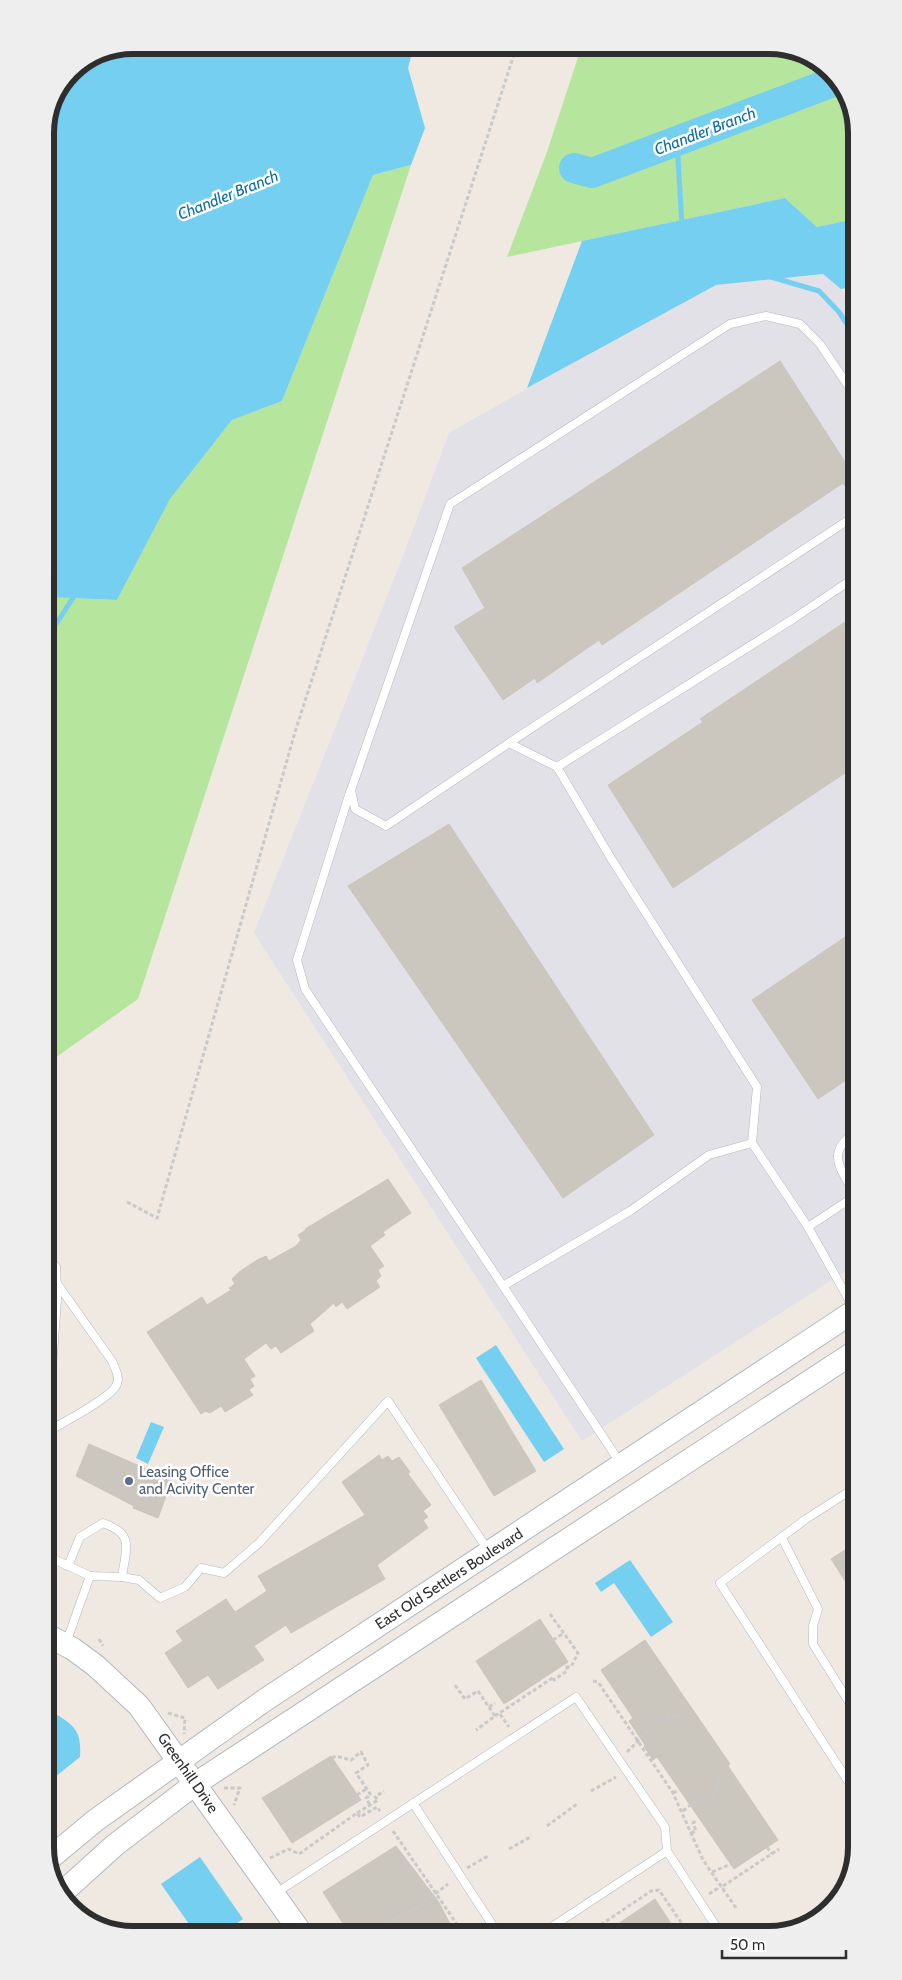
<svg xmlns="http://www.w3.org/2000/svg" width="902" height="1980" viewBox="0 0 902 1980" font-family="Cabin,sans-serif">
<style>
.industrial{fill:#e3e1e8}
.green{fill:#b6e59e}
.water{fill:#75cff0}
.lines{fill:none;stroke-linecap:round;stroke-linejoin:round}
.stream{stroke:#75cff0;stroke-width:5}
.river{stroke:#75cff0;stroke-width:30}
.building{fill:#cbc7bf;stroke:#cbc5ba}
.lane-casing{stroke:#b4b7c1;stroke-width:9}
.secondary-casing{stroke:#b4b7c1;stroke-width:24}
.path{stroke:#c9c9c9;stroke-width:3;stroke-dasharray:4 2.5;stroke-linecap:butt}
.lane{stroke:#fff;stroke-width:8}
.secondary{stroke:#fff;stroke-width:22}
.service-dot{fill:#5c6f8a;stroke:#fff;stroke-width:2}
.labels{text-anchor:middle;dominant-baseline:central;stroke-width:5;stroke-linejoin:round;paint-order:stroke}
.service-label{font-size:15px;fill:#4e5e75;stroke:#fff;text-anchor:start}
.street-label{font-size:15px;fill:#2e2e2e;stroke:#fff}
.water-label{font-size:16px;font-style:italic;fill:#0d6fa3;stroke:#fff}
.rim{fill:none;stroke:#2e2e2e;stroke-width:6}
</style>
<rect width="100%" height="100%" fill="#efe9e1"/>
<polygon class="industrial" points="823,274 841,289 853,306 855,1265 582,1441 254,933 405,551 449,433 614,339 716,285"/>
<g class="green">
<polygon points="582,45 775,45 823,63 852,105 853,211 845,221 817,227 785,198 507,257 547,152"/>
<polygon points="411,165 138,999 48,1063 46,597 117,600 170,499 232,420 282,401 373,175"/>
</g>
<g class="water">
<polygon points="133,45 414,45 408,68 425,128 411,165 373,175 282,401 232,420 170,499 117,600 46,597 45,128 71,71 100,52"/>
<polygon points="785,198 817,227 845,221 853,211 853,287 841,289 823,274 716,285 527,388 582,241"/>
<polygon points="496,1345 564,1449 544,1462 476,1358"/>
<polygon points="151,1422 164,1427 148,1464 136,1458"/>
<polygon points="630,1560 673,1622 651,1637 614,1583 601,1592 595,1583"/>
<path d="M49 1710C72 1724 82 1728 80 1757L50 1781Z"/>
<polygon points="200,1857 243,1919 221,1934 196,1934 161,1884"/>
</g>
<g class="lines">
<g class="stream">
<polyline points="677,143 682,225"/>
<polyline points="771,277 819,291 839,312 853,333"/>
<polyline points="47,638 73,598 74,591"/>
</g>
<polyline class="river" points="574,168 592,173 836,81"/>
</g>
<g class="building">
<polygon points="780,361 847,465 853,462 853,498 843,483 602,645 599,640 537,683 535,678 503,700 454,627 485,608 462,568"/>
<polygon points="854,616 854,767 673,888 608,785 703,722 700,719"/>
<polygon points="449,824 654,1135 563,1198 348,886"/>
<polygon points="854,931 855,1074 818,1099 752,1000"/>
<polygon points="388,1179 411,1213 383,1232 385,1235 370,1246 384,1266 378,1270 381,1276 376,1281 380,1287 347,1309 342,1302 336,1307 334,1303 310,1324 314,1331 281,1353 276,1346 271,1349 266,1343 244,1359 255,1376 250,1379 254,1386 249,1390 253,1395 225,1412 221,1406 210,1413 205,1411 201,1414 147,1332 202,1297 207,1305 231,1290 229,1288 235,1284 232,1279 239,1272 257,1260 266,1256 269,1261 296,1246 301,1240 298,1235 306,1230 305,1229"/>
<polygon points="481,1380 536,1471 494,1496 439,1405"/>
<polygon points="89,1444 172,1480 158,1518 133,1508 134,1506 76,1476"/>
<polygon points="379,1455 382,1460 388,1456 392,1461 399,1457 410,1472 408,1474 431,1505 423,1511 428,1517 423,1520 428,1528 377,1565 385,1579 291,1633 286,1625 254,1646 264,1660 218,1689 208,1675 188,1688 165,1653 183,1641 176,1631 226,1599 235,1612 267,1591 258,1576 365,1515 342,1482"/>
<polygon points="856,1543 856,1598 831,1559"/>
<polygon points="540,1619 568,1662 504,1704 476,1661"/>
<polygon points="645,1640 730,1764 728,1766 778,1840 734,1869 657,1757 653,1760 644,1746 645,1745 629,1721 633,1718 601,1670"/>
<polygon points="331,1756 361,1800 292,1843 262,1798"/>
<polygon points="396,1846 438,1901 455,1933 349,1933 323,1892"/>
<polygon points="655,1899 676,1931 606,1932"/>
</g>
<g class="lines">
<g class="lane-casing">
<g id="lane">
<polyline points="854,578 793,619 557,767 612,860 757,1087 752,1143 808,1227 854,1309"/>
<polyline points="509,743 853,517"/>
<polyline points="557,767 509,743 386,826 355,809 351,790 450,504 730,324 766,316 800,324 820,344 853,393"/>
<polyline points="350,792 297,960 305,989 503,1286"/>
<path d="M855 1133C825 1152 841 1170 855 1194"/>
<polyline points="808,1227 855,1196"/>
<polyline points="48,1257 56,1267 57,1299 49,1411"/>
<path d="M49 1431C63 1422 112 1398 117 1384 120 1376 115 1369 112 1361L56 1282"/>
<polyline points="621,1464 503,1286 630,1211 709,1155 752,1143"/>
<polyline points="856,1487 806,1519 720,1583 857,1795"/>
<polyline points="782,1538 818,1609 813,1626 813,1644 857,1715"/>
<polyline points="49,1557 90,1576 66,1643"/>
<path d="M68 1566 80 1537 103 1523C135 1534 126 1548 122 1577"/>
<polyline points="90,1576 122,1577 139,1580 160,1598 185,1587 201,1568 224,1573 259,1543 388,1401 488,1550"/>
<polyline points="413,1803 497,1932"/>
<polyline points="276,1893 576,1697 665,1827 667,1851 719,1931"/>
<polyline points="544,1932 667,1851"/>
</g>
</g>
<g class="secondary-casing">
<g id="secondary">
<polyline points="49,1636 73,1649 96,1666 139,1706 302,1934"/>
<polyline points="50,1858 96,1820 265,1700 856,1310"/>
<polyline points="62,1893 115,1845 195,1784 856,1351"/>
</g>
</g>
<g class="path">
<polyline points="127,1202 157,1218 295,732 517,45"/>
<polyline points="550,1614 578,1653 571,1667 568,1667"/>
<polyline points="99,1639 103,1646"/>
<polyline points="553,1640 564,1633"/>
<polyline points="593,1681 598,1682 673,1793 703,1860 736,1908"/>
<polyline points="455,1685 465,1699 478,1691 495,1716 476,1730"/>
<polyline points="489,1707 495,1703"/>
<polyline points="168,1713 185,1718 184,1734"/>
<polyline points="500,1714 509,1727"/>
<polyline points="495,1716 554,1677 554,1680 567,1671 567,1663"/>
<polyline points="627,1752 658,1721 673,1716 683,1719"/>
<polyline points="332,1758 336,1756 351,1760 361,1752 368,1765 356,1773 371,1795 366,1798 370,1805"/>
<polyline points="224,1788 240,1788 234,1805"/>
<polyline points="591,1791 616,1777"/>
<polyline points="673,1793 679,1790"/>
<polyline points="357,1795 366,1789"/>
<polyline points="683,1811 693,1803 713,1794 719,1781 717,1773"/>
<polyline points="357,1813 378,1800 375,1797 384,1791"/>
<polyline points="547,1826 577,1804"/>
<polyline points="393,1831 463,1933"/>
<polyline points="691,1833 696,1831 693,1823 697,1820"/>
<polyline points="767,1847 772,1854"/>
<polyline points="509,1849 532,1836"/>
<polyline points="270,1858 289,1849 299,1854 357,1813 360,1817 377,1807 380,1811"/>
<polyline points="467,1868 488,1856"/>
<polyline points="712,1872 731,1864"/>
<polyline points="723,1886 779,1849"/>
<polyline points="709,1894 721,1886"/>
<polyline points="590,1932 651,1891 659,1890 687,1931"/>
<polyline points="376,1933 393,1920 421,1905 448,1884"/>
</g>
<use href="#lane" class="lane"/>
<use href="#secondary" class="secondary"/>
</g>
<circle class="service-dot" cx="129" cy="1481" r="5"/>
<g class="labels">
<g class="service-label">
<text x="139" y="1472">Leasing Office<tspan x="139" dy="17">and Acivity Center</tspan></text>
</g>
<g class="street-label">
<text transform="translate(449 1579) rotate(-33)">East Old Settlers Boulevard</text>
<text transform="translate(188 1773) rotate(55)">Greenhill Drive</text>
</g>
<g class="water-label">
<text transform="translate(705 131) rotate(-21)">Chandler Branch</text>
<text transform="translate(228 195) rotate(-22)">Chandler Branch</text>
</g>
</g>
<path d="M0 0H902V1980H0ZM133 54H769A79 79 0 0 1 848 133V1847A79 79 0 0 1 769 1926H133A79 79 0 0 1 54 1847V133A79 79 0 0 1 133 54Z" fill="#eee" fill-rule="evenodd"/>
<path class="rim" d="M133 54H769A79 79 0 0 1 848 133V1847A79 79 0 0 1 769 1926H133A79 79 0 0 1 54 1847V133A79 79 0 0 1 133 54Z"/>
<path d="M722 1950v8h124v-8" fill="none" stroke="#2e2e2e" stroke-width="2.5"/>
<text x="730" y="1950" font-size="15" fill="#2e2e2e" stroke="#ffffff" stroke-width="4" paint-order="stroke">50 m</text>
</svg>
